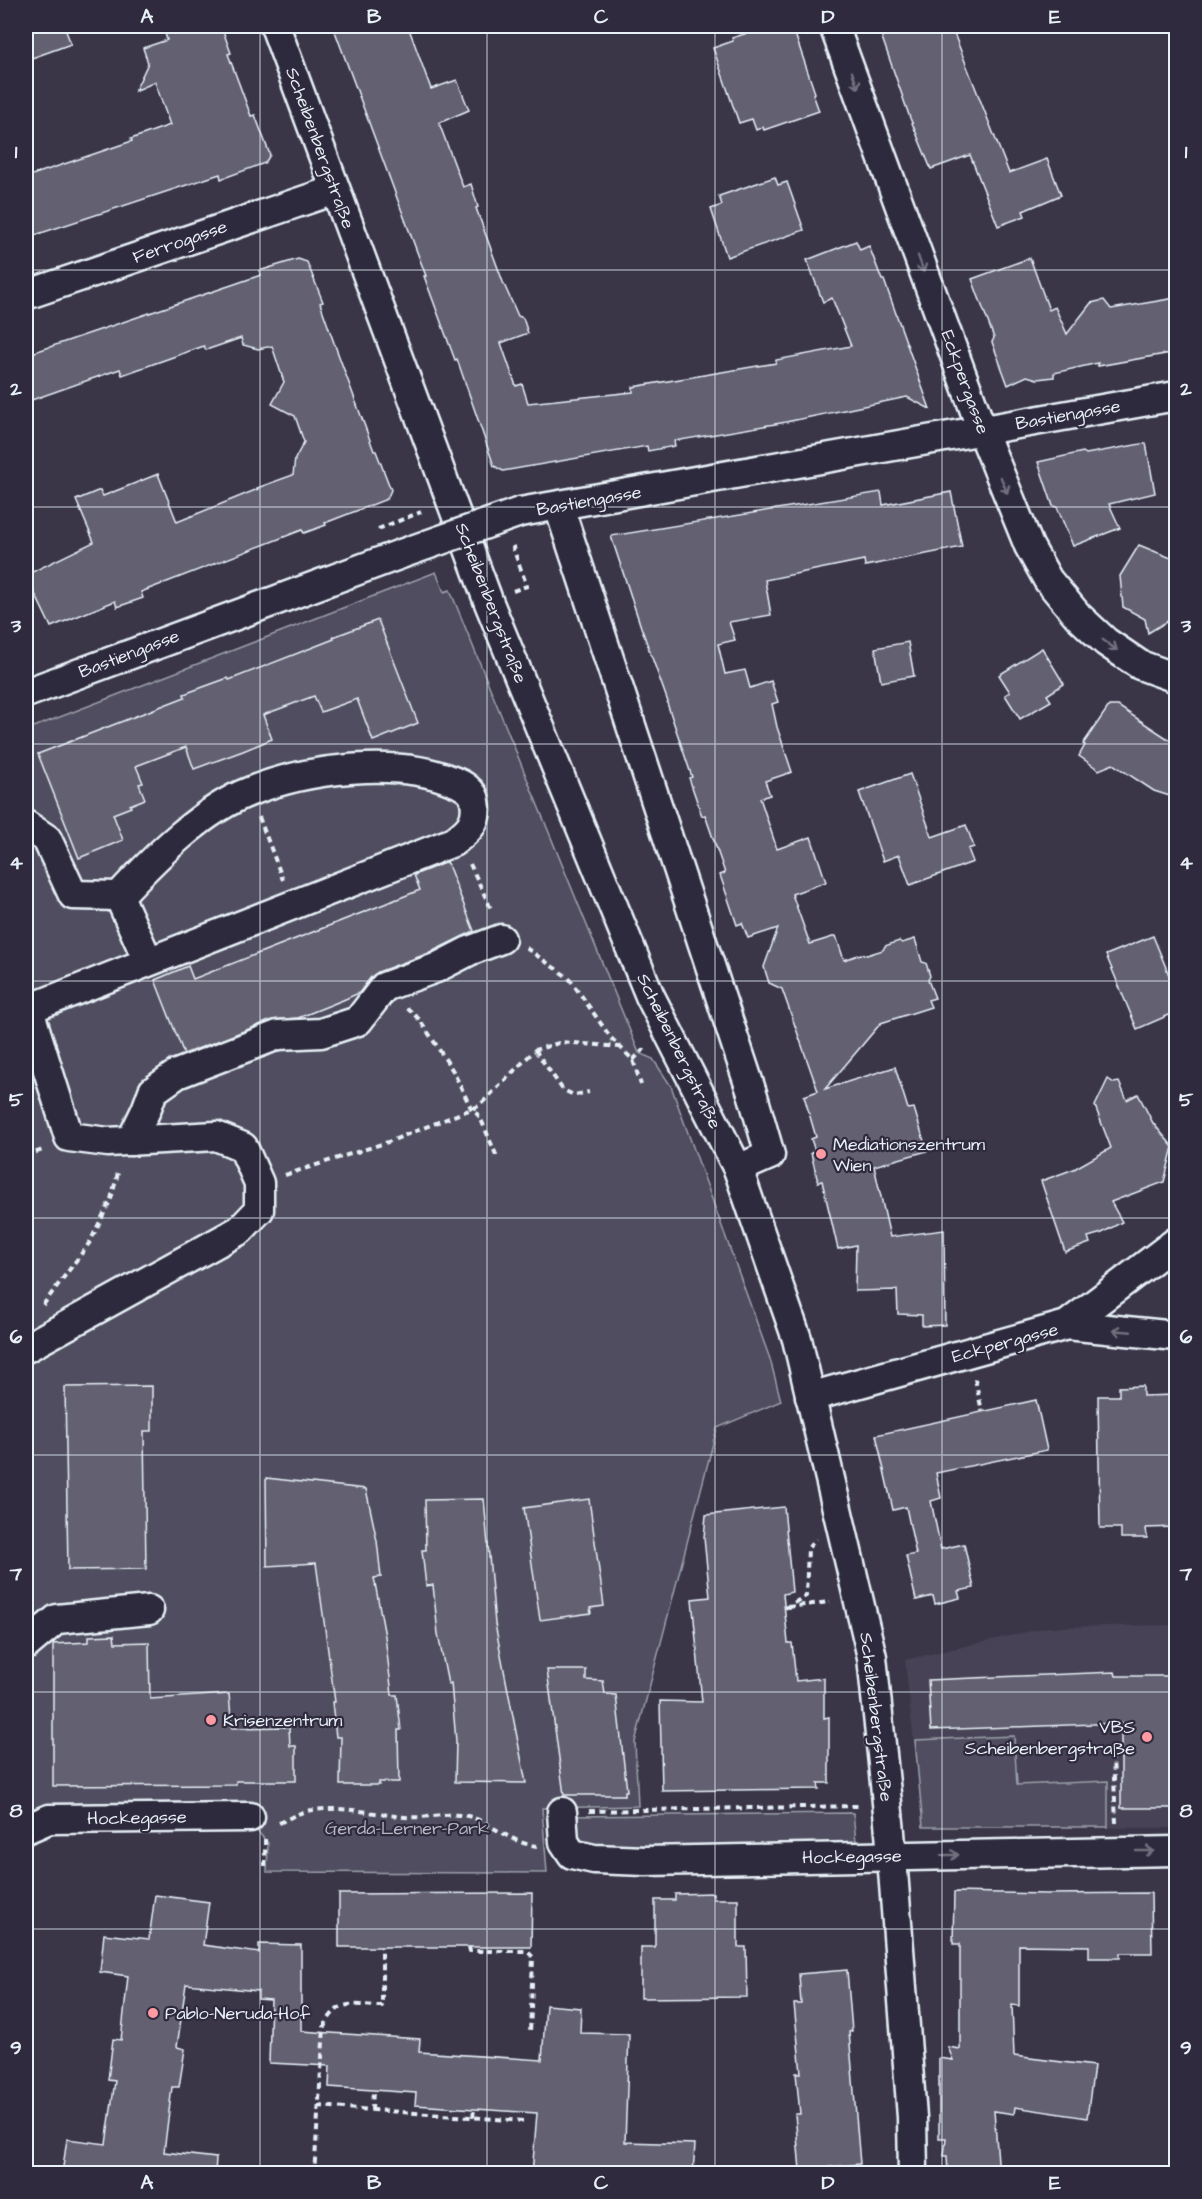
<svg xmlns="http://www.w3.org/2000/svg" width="1202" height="2199" viewBox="0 0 1202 2199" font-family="'Architects Daughter',sans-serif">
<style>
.built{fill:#464354}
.green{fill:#504e5f;stroke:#9ca0ac;stroke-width:1.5}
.building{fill:#636171;stroke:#e8f1f8;stroke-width:1.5}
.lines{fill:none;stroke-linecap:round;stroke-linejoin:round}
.minor-casing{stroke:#e8f1f8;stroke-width:33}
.path{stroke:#e8f1f8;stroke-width:4;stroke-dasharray:6 4.5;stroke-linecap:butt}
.minor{stroke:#2f2a3d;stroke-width:28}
.minor-bridge-casing{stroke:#e8f1f8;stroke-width:33;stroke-linecap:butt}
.minor-bridge{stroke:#2f2a3d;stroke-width:28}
.oneway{stroke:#70707e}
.grid{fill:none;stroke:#e8f1f8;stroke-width:1.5;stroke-opacity:0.55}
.poi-dot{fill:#ff9aa2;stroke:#2f2a3d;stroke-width:2}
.labels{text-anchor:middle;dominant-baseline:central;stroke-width:4.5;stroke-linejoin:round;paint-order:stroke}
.street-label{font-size:18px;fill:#e8f1f8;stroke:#2f2a3d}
.poi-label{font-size:18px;fill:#e8f1f8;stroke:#2f2a3d;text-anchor:start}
.park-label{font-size:18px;fill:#b3b8c2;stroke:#2f2a3d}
.neatline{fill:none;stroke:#e8f1f8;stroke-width:2}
.grid-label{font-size:20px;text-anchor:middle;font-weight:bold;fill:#e8f1f8}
</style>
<rect width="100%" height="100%" fill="#3a3648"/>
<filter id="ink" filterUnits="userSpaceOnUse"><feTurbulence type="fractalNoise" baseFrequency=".0167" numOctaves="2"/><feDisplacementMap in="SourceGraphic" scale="12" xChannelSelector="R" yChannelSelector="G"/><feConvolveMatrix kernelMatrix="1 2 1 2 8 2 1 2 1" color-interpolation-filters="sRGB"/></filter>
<g filter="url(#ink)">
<polygon class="built" points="1176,1625 1176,1828 923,1827 905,1660 1048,1627"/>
<g class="green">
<polygon points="436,572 444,592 450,590 639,1053 653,1059 671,1086 770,1359 781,1401 717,1428 635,1742 638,1806 542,1808 547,1873 267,1872 268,1843 237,1809 26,1810 26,730"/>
<polygon points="1014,1736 1017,1785 1108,1781 1108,1827 923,1827 915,1740"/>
<polygon points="853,1813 857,1852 649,1854 578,1843 573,1816"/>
</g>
<g class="building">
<polygon points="26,26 64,26 71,44 32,58 26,40"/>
<polygon points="163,26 218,26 220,32 223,31 231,53 228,54 251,116 255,115 270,155 265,163 221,179 220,174 26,238 26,177 132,141 131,139 170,125 155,82 135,91 148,63 143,48 167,40"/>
<polygon points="333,26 408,26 431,89 457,80 469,110 439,123 463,187 471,184 478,207 476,208 503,282 518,316 523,318 528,333 501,343 516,386 522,384 528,403 633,392 633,387 776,363 776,360 851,346 832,298 823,302 807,260 856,241 860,250 869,246 882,280 884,280 930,409 907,397 781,423 674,441 675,446 648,451 647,446 503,471 494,466 457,359 455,360 424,276 426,276"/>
<polygon points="769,26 788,26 792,35 795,34 815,93 813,94 819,111 764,130 763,127 756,130 752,119 739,123 713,48 733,41 732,38"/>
<polygon points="878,26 951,26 1009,173 1047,159 1061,195 1023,211 1025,216 998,226 970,155 931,169 910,118"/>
<polygon points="775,177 778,185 787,182 804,230 727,257 711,209 722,205 719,196"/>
<polygon points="1030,258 1049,310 1055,307 1067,334 1091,303 1104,300 1111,309 1176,298 1176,352 1098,366 1098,363 1054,373 1054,377 1037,379 1027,376 1008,385 992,342 994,338 972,279"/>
<polygon points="298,259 307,262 323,302 320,303 333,340 374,451 376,451 391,490 387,499 325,523 326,525 304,533 302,530 141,592 143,598 117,607 115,601 51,627 26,575 94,542 76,500 100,490 103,496 158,474 177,522 258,489 257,488 293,475 295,459 304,442 295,416 272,404 284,382 272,346 258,349 243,345 241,338 206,350 204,346 122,375 120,369 26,402 26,355 261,275 259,271"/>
<polygon points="1146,443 1155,493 1109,504 1120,528 1073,546 1057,507 1053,506 1038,462 1083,452 1086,454"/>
<polygon points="881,492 883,505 951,492 962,547 865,566 864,560 765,580 771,615 729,622 735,640 718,644 725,674 745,670 750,688 771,681 778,702 772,704 777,727 792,772 765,781 770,795 760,798 777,849 811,837 826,882 792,894 810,944 836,936 844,960 861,954 867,955 883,950 885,946 899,941 902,943 915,939 922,962 926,963 930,976 928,980 935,998 928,1000 931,1007 881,1023 825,1089 895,1067 908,1109 914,1108 927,1151 874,1166 890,1237 944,1230 945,1325 922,1326 922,1315 898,1314 897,1290 855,1291 856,1245 838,1249 822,1181 818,1182 811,1153 815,1151 811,1139 816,1137 804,1096 818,1091 782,989 769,983 764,967 778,928 748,938 742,923 737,925 720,875 725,873 705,815 702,816 689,778 692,777 667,703 668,702 641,627 611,536"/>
<polygon points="1139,545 1176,560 1176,616 1148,633 1145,619 1123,607 1120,576"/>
<polygon points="378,620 418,723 373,741 357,699 321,712 314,696 263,715 272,739 243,751 194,769 186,747 136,766 143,783 139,784 145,799 130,805 131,807 113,814 123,840 79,858 38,754 185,697 184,694 228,678 229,680 334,639 333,637"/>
<polygon points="908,642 914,676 881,682 875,648"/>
<polygon points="1042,648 1064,684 1047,695 1051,701 1020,719 1005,695 1010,692 999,675"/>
<polygon points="1109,706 1118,706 1176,744 1176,798 1154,791 1113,764 1099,770 1079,756 1085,745 1083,744"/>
<polygon points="910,774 932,837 966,825 974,847 968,849 973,862 910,885 899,855 883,861 859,792"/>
<polygon points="447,862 474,931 429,953 378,972 371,977 359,993 343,1000 298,1018 272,1020 184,1054 155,980 188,966 193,979 420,890 414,875"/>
<polygon points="1153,936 1176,992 1176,1012 1137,1029 1106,955"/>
<polygon points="1108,1079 1114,1083 1119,1082 1127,1100 1138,1094 1153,1123 1173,1147 1164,1182 1111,1202 1122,1222 1102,1233 1088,1237 1090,1243 1065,1252 1041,1181 1074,1169 1111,1148 1095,1106"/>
<polygon points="152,1386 152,1431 144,1431 146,1569 68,1570 65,1387"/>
<polygon points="1143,1386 1143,1396 1176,1395 1176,1527 1146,1528 1147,1538 1121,1538 1121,1528 1100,1528 1098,1396 1119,1396 1119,1387"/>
<polygon points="1036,1400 1047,1450 936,1473 941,1498 931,1501 941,1549 964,1544 974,1588 958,1591 960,1598 935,1604 933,1596 916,1600 906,1556 916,1554 906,1507 893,1510 876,1435"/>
<polygon points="266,1478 366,1489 377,1541 381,1577 374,1578 385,1636 392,1695 397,1695 401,1730 398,1730 399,1782 379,1782 379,1785 340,1785 341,1737 336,1737 332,1702 335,1702 316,1563 267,1566"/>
<polygon points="484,1499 495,1624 526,1783 455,1782 456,1741 451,1683 448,1684 438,1634 433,1585 426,1586 422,1550 426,1550 425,1500"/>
<polygon points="589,1499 604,1606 590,1608 591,1613 540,1620 524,1508"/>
<polygon points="784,1507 792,1592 783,1594 788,1643 792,1643 796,1681 824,1678 824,1718 829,1717 829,1783 818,1783 819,1789 662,1791 660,1701 702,1702 692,1599 710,1597 704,1538 706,1515"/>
<polygon points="114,1635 115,1643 149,1642 150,1699 229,1694 232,1728 289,1727 290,1746 296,1746 296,1781 236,1781 236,1785 53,1786 53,1644 89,1642 89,1636"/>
<polygon points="547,1670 586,1670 586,1680 603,1681 605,1694 616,1695 627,1791 625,1791 625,1795 564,1795"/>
<polygon points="1115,1672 1116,1676 1176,1676 1176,1808 1121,1808 1121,1723 931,1730 928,1680"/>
<polygon points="954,1892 1047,1894 1151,1893 1152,1953 1120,1953 1120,1958 1089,1958 1089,1946 1019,1945 1019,2006 1012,2005 1014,2056 1094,2066 1087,2118 1015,2107 1014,2114 994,2111 999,2174 948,2174 947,2156 944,2156 946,2138 939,2138 939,2058 953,2060 948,2047 960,2049 960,1944 953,1944"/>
<polygon points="532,1893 531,1947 339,1947 339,1894"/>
<polygon points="713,1893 713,1899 738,1899 738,1947 746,1947 747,1997 641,1998 641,1947 655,1947 655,1900 675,1900 675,1894"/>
<polygon points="155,1895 209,1902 203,1945 259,1953 259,1944 301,1945 301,2031 420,2039 419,2052 542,2060 546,2005 581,2008 580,2033 629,2034 625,2142 695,2144 693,2174 532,2174 537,2113 415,2105 416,2093 329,2087 330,2066 269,2063 271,2000 258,1999 258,1991 186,1984 177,2047 185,2049 179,2087 172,2087 164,2152 216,2158 215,2174 62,2174 67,2139 106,2144 115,2081 108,2080 113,2039 121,2040 128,1976 100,1972 104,1934 149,1939"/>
<polygon points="847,1970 852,2031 849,2032 860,2164 800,2170 795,2114 800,2114 796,2073 801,2073 794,2004 801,2004 799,1974"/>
</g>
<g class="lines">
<g class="minor-casing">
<g id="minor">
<polyline points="275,26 489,603 650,996 738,1169 797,1339 872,1657 890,1832 912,2117 913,2174"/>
<polyline points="834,26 982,430 1029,546 1048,580 1078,616 1106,642 1140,665 1176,678"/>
<polyline points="26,295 335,190"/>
<polyline points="559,507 753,1096 770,1155 738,1169"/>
<polyline points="520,512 1176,396"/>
<polyline points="26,693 401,554"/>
<path d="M26 825 47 839 73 895 119 896C154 858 203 809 251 791 306 769 397 757 453 781 462 784 474 791 475 801 479 822 468 831 453 842L26 1010"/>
<polyline points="119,896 148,961"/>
<polyline points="131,1141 146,1110 153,1091 177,1074 278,1035 321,1033 358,1021 384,987 436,968 469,951 501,939"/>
<polyline points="1067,1325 1176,1336"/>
<polyline points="26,1348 240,1230 259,1210 259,1183 243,1147 216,1136 108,1142 69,1137 29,1010"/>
<polyline points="810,1397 1067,1325 1176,1242"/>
<polyline points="26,1645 57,1619 149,1610"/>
<polyline points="562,1812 564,1842 572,1854 594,1859 645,1861 1176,1851"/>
<polyline points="26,1829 49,1819 250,1817"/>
</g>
</g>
<g class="path">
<polyline points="378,529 421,512"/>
<polyline points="513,591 527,586 513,548 519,546"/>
<polyline points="26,760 26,761"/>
<polyline points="259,817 283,880"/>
<polyline points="470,864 492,911"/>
<polyline points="526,948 569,978 611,1038 633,1060 641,1085"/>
<polyline points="407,1008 420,1020 453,1071 471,1108 480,1117 497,1157"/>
<polyline points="535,1050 563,1090 574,1095 589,1092"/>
<polyline points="633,1060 645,1048"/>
<polyline points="26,1156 45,1149"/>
<polyline points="285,1175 388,1142 479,1106 535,1050 562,1042 620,1047"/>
<polyline points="43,1305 90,1242 111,1199 119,1169"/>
<polyline points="975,1379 982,1411"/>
<polyline points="788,1607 830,1602"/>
<polyline points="785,1608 806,1596 808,1548 816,1539"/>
<polyline points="589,1811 858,1806"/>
<path d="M279 1823C290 1818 301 1811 313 1810 344 1806 375 1814 405 1817 428 1819 453 1810 474 1818 496 1827 512 1843 537 1846"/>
<polyline points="1116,1823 1113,1756 1122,1756"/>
<polyline points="265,1839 265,1869"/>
<polyline points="469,1947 470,1951 527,1951 533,1957 530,2033"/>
<polyline points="318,2106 524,2121"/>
<polyline points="372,2110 373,2090"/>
<polyline points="473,2117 474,2109"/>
<path d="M314 2174 324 2027C339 1997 351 2006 382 2006V1947"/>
</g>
<use href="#minor" class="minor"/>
<g class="minor-bridge-casing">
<polyline id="minor-bridge" points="401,554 520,512"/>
</g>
<use href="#minor-bridge" class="minor-bridge"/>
</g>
<defs><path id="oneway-shaft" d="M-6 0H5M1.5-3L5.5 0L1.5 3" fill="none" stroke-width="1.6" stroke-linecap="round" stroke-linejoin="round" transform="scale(1.5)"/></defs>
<g class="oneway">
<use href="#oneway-shaft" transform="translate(855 80) rotate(70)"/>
<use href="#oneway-shaft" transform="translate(921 264) rotate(70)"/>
<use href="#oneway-shaft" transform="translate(1004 485) rotate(68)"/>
<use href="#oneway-shaft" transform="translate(1110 645) rotate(36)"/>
<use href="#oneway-shaft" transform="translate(1122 1331) rotate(-175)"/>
<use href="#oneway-shaft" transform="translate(1145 1851)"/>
<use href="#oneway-shaft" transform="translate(950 1855) rotate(-2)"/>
</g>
</g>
<path class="grid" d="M260 26V2174M487 26V2174M715 26V2174M942 26V2174M26 270H1176M26 507H1176M26 744H1176M26 981H1176M26 1218H1176M26 1455H1176M26 1692H1176M26 1929H1176"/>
<g class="poi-dot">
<circle cx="821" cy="1154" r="6"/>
<circle cx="211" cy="1720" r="6"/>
<circle cx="1147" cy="1737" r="6"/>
<circle cx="153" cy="2013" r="6"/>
</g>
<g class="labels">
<g class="street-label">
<text transform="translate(320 148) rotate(70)">Scheibenbergstraße</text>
<text transform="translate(180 242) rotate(-19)">Ferrogasse</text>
<text transform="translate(965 382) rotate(70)">Eckpergasse</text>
<text transform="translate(1068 415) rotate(-10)">Bastiengasse</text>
<text transform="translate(589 501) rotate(-10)">Bastiengasse</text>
<text transform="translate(491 603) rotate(69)">Scheibenbergstraße</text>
<text transform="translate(129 654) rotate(-21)">Bastiengasse</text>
<text transform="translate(679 1051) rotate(64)">Scheibenbergstraße</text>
<text transform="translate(1005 1343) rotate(-15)">Eckpergasse</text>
<text transform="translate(876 1717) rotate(83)">Scheibenbergstraße</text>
<text transform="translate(137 1818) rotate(-1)">Hockegasse</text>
<text transform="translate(852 1857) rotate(-1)">Hockegasse</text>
</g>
<g class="poi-label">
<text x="833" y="1144">Mediationszentrum<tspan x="833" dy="21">Wien</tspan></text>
<text x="223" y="1720">Krisenzentrum</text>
<text x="1135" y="1727" text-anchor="end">VBS<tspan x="1135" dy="21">Scheibenbergstraße</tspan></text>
<text x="165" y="2013">Pablo-Neruda-Hof</text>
</g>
<g class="park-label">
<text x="407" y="1828">Gerda-Lerner-Park</text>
</g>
</g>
<rect width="1202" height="2199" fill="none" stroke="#2f2a3d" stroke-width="66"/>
<rect x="33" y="33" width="1136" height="2133" class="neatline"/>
<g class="grid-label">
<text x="147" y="23">A</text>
<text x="374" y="23">B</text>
<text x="601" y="23">C</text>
<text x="828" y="23">D</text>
<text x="1055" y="23">E</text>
<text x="16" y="158">1</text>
<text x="1186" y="158">1</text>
<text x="16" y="395">2</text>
<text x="1186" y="395">2</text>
<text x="16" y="632">3</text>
<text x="1186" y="632">3</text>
<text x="16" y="869">4</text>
<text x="1186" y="869">4</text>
<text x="16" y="1106">5</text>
<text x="1186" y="1106">5</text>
<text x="16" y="1343">6</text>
<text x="1186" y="1343">6</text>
<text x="16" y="1580">7</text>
<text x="1186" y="1580">7</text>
<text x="16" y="1817">8</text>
<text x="1186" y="1817">8</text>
<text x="16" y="2054">9</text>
<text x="1186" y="2054">9</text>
<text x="147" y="2189">A</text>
<text x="374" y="2189">B</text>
<text x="601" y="2189">C</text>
<text x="828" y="2189">D</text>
<text x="1055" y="2189">E</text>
</g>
</svg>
